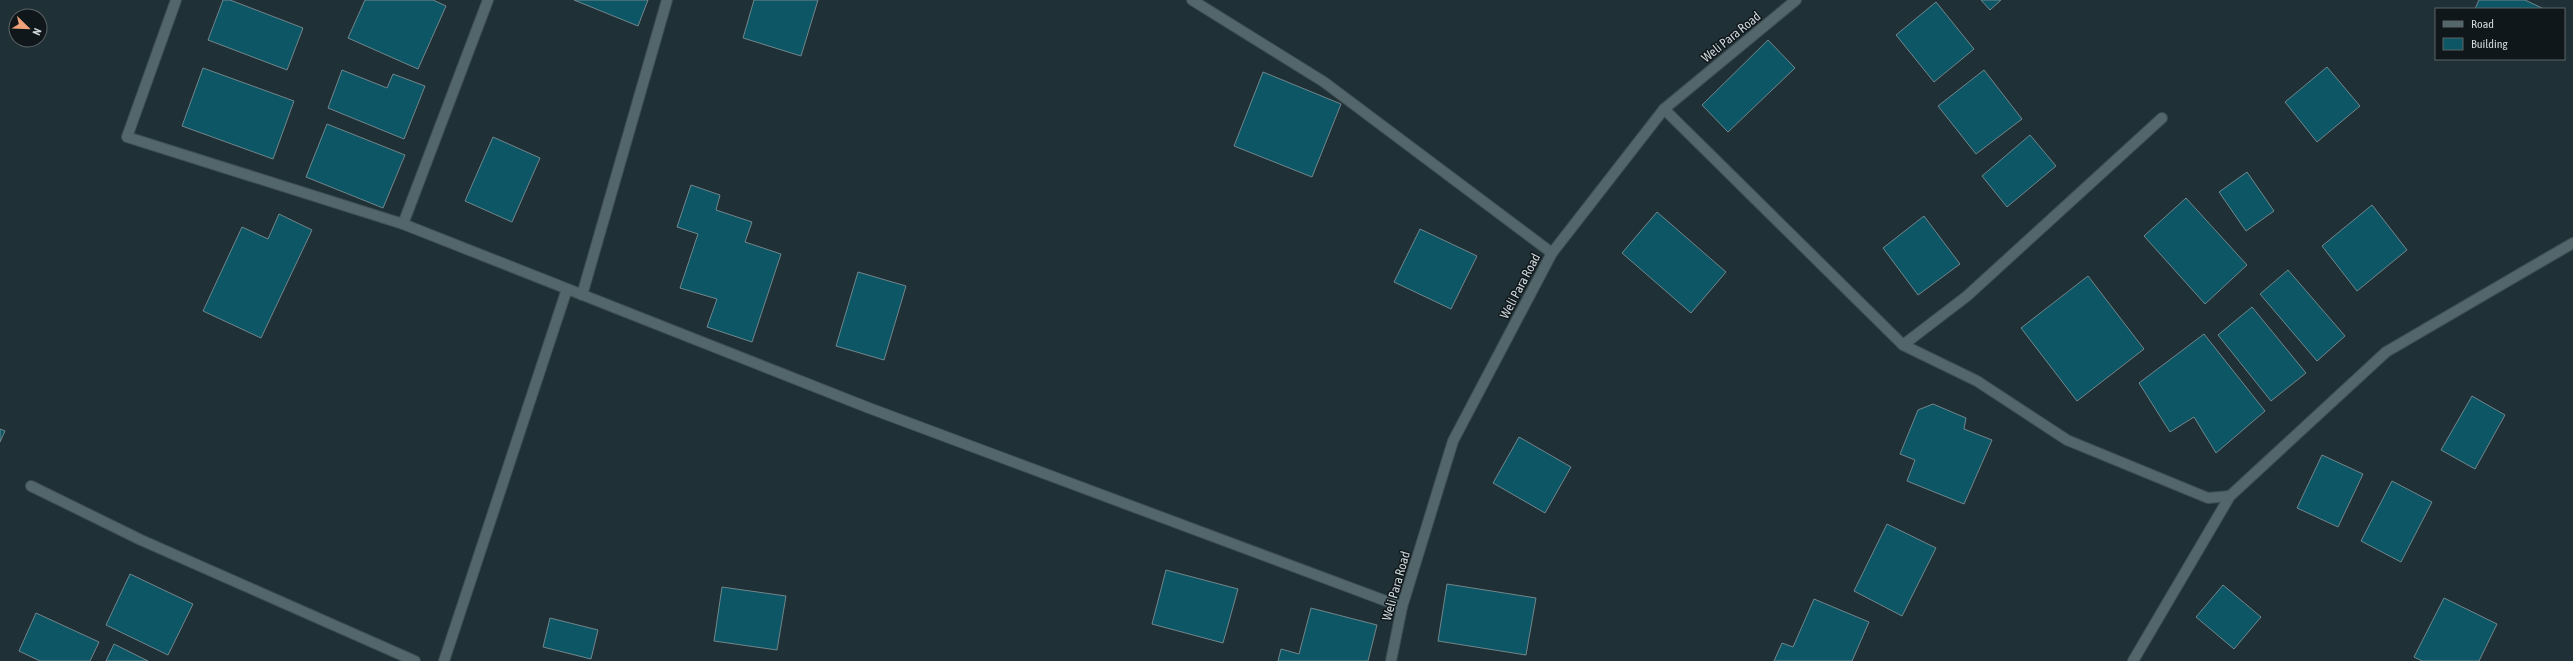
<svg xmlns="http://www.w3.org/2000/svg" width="2573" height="661" viewBox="0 0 2573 661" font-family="'Asap Condensed',sans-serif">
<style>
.building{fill:#0c5665;stroke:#72868c}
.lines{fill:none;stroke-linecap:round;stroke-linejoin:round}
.service-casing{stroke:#3f4e52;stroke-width:12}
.minor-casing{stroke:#3f4e52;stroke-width:12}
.service{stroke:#53666c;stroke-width:10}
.minor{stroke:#53666c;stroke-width:10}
.labels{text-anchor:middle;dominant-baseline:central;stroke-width:3;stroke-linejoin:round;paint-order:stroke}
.street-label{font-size:13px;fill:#cdd7da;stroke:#10171a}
</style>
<rect width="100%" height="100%" fill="#1f3136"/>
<g class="building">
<polygon points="223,0 230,0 303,28 287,70 208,40"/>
<polygon points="365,0 433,0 446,6 418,69 348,38"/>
<polygon points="574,0 648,0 638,26"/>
<polygon points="754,0 818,0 801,56 743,38"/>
<polygon points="1981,0 2001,0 1990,10"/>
<polygon points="2479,0 2525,0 2544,9 2475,9"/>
<polygon points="1936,2 1974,49 1934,82 1896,35"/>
<polygon points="1768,40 1795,68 1728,132 1702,105"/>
<polygon points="2327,67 2360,106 2317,142 2285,102"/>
<polygon points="203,68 294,101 273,159 182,126"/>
<polygon points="342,70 387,88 393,74 425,86 404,139 328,108"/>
<polygon points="1984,70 2022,119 1976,154 1938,106"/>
<polygon points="1263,72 1341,104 1312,177 1234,146"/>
<polygon points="327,124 405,155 383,208 306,177"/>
<polygon points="2030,135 2056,166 2007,207 1982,176"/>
<polygon points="493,137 540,158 512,222 465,201"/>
<polygon points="2247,172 2274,211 2246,231 2219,192"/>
<polygon points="691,185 720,195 716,210 752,222 745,242 781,254 752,342 707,327 717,299 680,288 698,234 677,227"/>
<polygon points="2186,198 2247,265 2205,304 2144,236"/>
<polygon points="2372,205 2407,250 2357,291 2322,246"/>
<polygon points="1657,212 1726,272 1691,313 1622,253"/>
<polygon points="279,214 312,230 261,338 203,311 242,227 268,239"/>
<polygon points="1924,216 1960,264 1918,295 1883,248"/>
<polygon points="1420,229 1477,256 1451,309 1394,282"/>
<polygon points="2288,270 2345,336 2317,361 2260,294"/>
<polygon points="858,272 906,286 884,360 836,346"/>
<polygon points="2088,276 2144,349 2077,401 2021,328"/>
<polygon points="2252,307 2306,373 2271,401 2218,335"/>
<polygon points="2204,334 2265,411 2216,453 2194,417 2170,432 2139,383"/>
<polygon points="2472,396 2505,415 2475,469 2441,450"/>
<polygon points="1933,404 1966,418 1964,429 1992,440 1964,504 1907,481 1915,460 1900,454 1918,410"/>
<polygon points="0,429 5,431 0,442"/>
<polygon points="1519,437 1571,467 1545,513 1493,483"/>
<polygon points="2322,455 2363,474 2338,527 2297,508"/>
<polygon points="2392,481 2432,502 2401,562 2361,541"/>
<polygon points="1887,524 1936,548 1902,616 1854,591"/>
<polygon points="1166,570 1238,589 1223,643 1152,624"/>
<polygon points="130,574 193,604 168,655 106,625"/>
<polygon points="1447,584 1536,598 1526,655 1438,641"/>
<polygon points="2223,585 2261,617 2234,649 2196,617"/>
<polygon points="722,587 786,596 777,650 714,641"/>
<polygon points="2444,598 2497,624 2479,661 2422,661 2414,657"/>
<polygon points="1814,599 1869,622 1852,661 1774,661 1782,643 1793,647"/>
<polygon points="1311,608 1377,625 1368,661 1278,661 1281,649 1299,654"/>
<polygon points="36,613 99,642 90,661 40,661 19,651"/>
<polygon points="550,618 598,630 591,659 543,647"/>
<polygon points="114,644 148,661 106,661"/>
</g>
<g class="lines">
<g class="service-casing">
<g id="service">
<polyline points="582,295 667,0"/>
<polyline points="1903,345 1967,296 2162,118"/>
<polyline points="31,486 141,540 415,661"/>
<polyline points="2133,661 2230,496 2386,352 2573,243"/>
</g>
</g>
<g class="minor-casing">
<g id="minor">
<polyline points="176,0 127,137 403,224 869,408 1402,607"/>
<polyline points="1192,0 1324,82 1552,253"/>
<polyline points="1664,109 1903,345 1977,381 2067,440 2208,498 2230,496"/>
<polyline points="403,224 488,0"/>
<polyline points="444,661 567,289"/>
<polyline points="1391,661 1402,607 1453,441 1552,253 1664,109 1796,0"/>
</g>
</g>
<use href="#service" class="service"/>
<use href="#minor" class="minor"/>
</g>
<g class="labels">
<g class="street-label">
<text transform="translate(1731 37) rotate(-39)">Weli Para Road</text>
<text transform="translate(1520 286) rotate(-62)">Weli Para Road</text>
<text transform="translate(1396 586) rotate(-74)">Weli Para Road</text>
</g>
</g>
<rect x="2435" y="8" width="130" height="52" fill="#10171a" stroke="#5c6467"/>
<rect x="2443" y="21" width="20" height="6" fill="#53666c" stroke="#5c6467"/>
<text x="2471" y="28" font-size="12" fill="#cdd7da">Road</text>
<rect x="2443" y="38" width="20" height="12" fill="#0c5665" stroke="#5c6467"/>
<text x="2471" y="48" font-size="12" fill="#cdd7da">Building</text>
<g transform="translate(28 28) rotate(113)"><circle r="19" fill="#10171a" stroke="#5c6467"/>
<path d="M0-3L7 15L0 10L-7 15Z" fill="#f0a27a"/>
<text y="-6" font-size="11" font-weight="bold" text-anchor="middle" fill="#cdd7da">N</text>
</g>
</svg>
